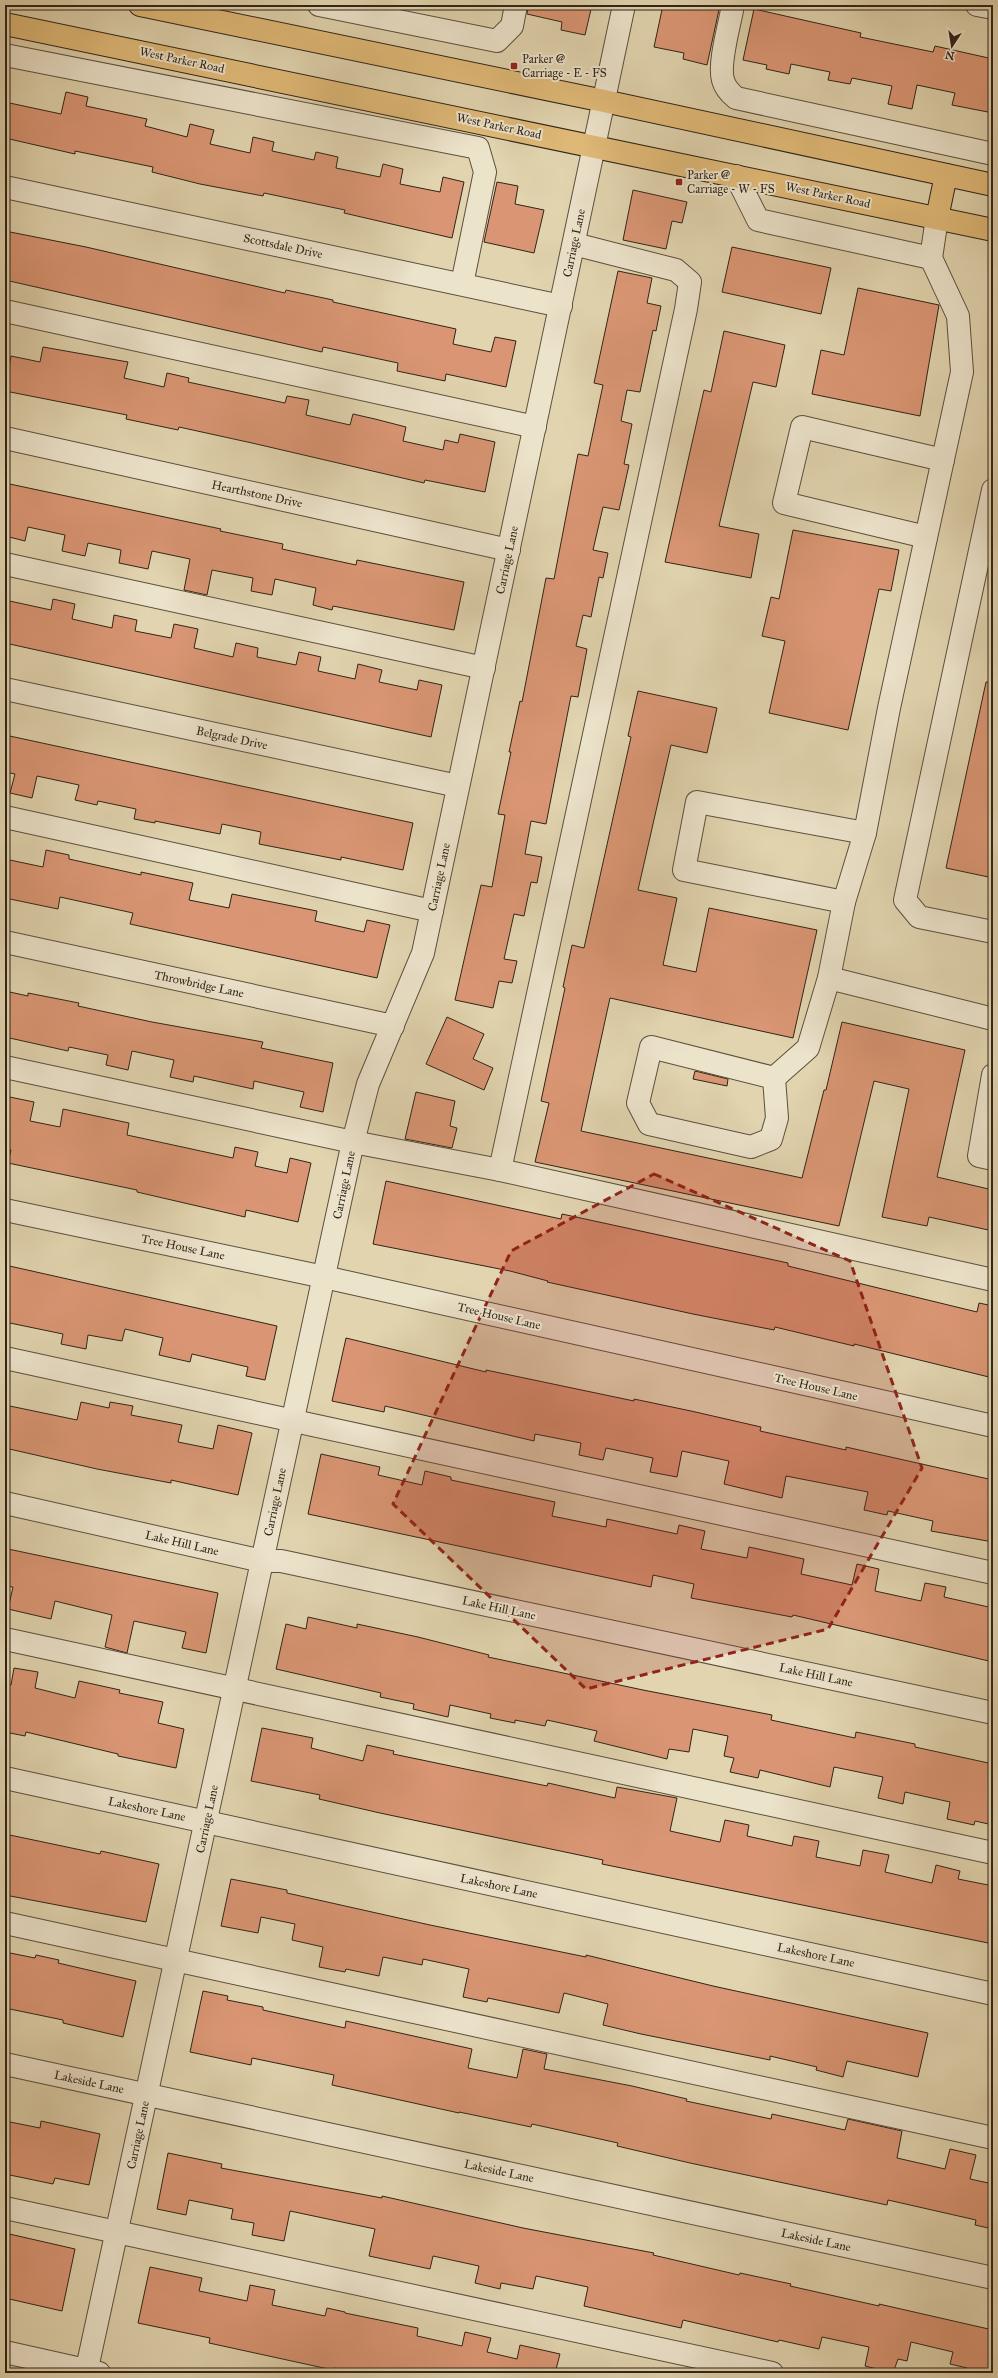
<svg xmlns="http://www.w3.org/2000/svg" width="998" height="2378" viewBox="0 0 998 2378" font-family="'IM FELL Great Primer',serif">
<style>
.building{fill:#da9674;stroke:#302419}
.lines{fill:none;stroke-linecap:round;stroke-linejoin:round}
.minor-casing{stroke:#5c503e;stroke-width:24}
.major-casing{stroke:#302419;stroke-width:24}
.minor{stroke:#ece3cb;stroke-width:22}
.major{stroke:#e0ba78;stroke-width:22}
.marked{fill:#8f2418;fill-opacity:0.2;stroke:#8f2418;stroke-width:3;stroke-dasharray:8 5;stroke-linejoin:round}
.poi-dot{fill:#8f2418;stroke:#ece3cb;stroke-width:1.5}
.labels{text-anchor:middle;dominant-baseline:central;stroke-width:4;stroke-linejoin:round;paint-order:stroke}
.poi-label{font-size:12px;fill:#302419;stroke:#ece3cb;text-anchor:start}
.street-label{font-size:12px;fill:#302419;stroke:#ece3cb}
</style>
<rect width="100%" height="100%" fill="#e1d4af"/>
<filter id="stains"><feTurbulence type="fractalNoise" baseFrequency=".005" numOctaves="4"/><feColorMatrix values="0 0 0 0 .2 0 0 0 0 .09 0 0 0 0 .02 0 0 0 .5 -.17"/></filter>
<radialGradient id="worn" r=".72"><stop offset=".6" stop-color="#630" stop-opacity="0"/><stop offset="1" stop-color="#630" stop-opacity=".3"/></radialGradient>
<g class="building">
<polygon points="528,5 592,5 585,35 561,30 562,22 527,14"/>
<polygon points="663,5 720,5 707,65 683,59 684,53 654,47"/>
<polygon points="754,9 861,33 860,37 933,52 935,46 993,59 993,113 952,105 955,93 917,85 912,109 888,104 892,86 852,78 850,84 828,80 830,72 791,64 789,74 766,69 767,65 743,60"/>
<polygon points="66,92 88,97 86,106 147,119 145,126 187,137 190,124 214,130 210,144 250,153 253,137 274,142 272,151 314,160 316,152 338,157 336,168 380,177 383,164 403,169 400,184 440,192 443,177 464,182 452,238 344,213 345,210 264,193 263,196 200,184 152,172 153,167 75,151 75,154 5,138 5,102 61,114"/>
<polygon points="497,182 518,186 515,204 544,210 534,253 484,242"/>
<polygon points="633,190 687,202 682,223 672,221 666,249 623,240"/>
<polygon points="5,231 86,247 285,293 286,290 333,300 333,302 456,329 453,344 491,352 495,337 516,341 506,387 446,374 445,381 397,371 398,363 323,347 322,352 5,280"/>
<polygon points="732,247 831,268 821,314 722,292"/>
<polygon points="618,271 652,278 647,303 661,306 656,331 653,330 640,392 627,390 621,421 632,424 624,464 629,465 619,510 603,507 593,550 608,553 603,578 599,577 591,617 583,615 576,646 587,649 578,697 571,696 546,824 531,821 525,854 542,857 537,883 531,882 524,916 514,914 504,959 517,961 512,983 499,981 493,1008 455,1000 481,885 492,887 505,815 498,814 511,752 509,752 520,701 522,702 546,578 554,579 578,454 588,456 603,385 594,383"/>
<polygon points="858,288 939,305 920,416 812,394 821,350 844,355"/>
<polygon points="724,331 785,345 776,387 753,382 719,526 759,534 751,578 665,562 704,390 711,392"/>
<polygon points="43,347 128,362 124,378 164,387 167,373 189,378 188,382 285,403 287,396 309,400 306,415 350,425 353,414 375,419 406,427 403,441 443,450 445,440 458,443 460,434 495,442 485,492 425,480 424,483 252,443 179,427 178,430 126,419 127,415 5,391 11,356 40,362"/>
<polygon points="5,483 221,529 220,531 283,544 282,549 356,565 357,560 464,582 454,630 333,606 332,610 313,605 316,588 275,579 272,595 251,591 253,578 212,570 207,595 184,590 190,559 152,551 148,569 119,563 121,550 88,543 85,556 62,551 65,535 28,527 25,541 5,536"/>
<polygon points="793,530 899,550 891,591 879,589 848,730 769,713 785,641 762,636 771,597 779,599"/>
<polygon points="53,599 75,604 72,619 112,628 114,615 137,620 135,631 171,638 174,624 198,629 194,648 233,657 236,643 258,648 257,657 296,665 299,652 321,657 318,671 355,679 358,664 382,670 379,682 417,690 419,680 442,685 431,737 5,643 5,600 51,610"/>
<polygon points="986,682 993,682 993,878 946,868"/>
<polygon points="638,691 717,708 707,753 671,745 638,890 677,898 663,965 696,972 709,908 817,930 793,1038 610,998 581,1131 802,1178 824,1090 826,1090 842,1022 965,1050 937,1177 993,1190 993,1231 929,1217 927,1226 882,1217 909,1089 874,1081 839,1226 535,1162 549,1103 541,1101 565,988 563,987 572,945 584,948 631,737 628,736"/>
<polygon points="5,735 413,823 403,870 341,857 341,860 259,844 261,832 222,824 220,834 155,821 155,823 134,819 136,809 98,801 97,805 75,800 79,785 37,776 32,798 10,793 15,774 5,772"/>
<polygon points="46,850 69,855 69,859 141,875 141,872 193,883 189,900 229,908 232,894 317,911 315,921 364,932 367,920 390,925 377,978 130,924 133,913 60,897 58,909 5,898 5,859 43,867"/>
<polygon points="5,991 28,996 28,993 79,1003 78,1006 152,1022 263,1042 261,1048 333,1063 323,1112 300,1107 304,1092 254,1081 253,1089 194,1076 193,1082 170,1077 174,1060 132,1051 128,1070 106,1065 108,1055 69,1047 68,1051 5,1037"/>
<polygon points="447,1017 484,1034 473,1059 493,1068 484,1090 426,1064"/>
<polygon points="695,1071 728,1079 727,1086 693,1079"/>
<polygon points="416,1092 455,1101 450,1126 457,1128 452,1148 405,1139"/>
<polygon points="5,1096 34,1102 30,1121 60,1127 63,1109 129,1123 127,1135 233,1158 235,1147 258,1152 255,1166 287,1173 290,1158 311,1163 298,1222 246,1210 245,1217 137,1192 137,1190 8,1163 11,1150 5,1148"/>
<polygon points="386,1181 561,1219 562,1214 788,1263 788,1266 977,1312 979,1303 993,1306 993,1378 854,1344 854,1346 775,1327 774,1330 693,1314 547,1282 548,1281 510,1271 373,1244"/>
<polygon points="5,1265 277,1326 265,1380 246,1376 248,1367 192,1354 190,1362 159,1355 163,1338 125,1329 122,1341 88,1335 86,1349 61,1344 63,1334 5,1322"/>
<polygon points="346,1338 486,1372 486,1370 634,1401 634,1399 691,1411 761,1427 760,1431 846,1450 846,1447 993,1480 993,1542 931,1531 933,1521 888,1511 887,1515 864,1510 868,1492 786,1476 782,1498 724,1484 729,1461 682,1451 677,1477 650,1472 653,1458 606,1448 603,1460 579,1455 581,1443 535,1434 534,1441 385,1406 384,1412 332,1401"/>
<polygon points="81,1402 109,1408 110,1402 133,1406 131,1415 182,1425 178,1442 213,1449 218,1425 252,1433 238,1495 171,1480 171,1483 97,1469 5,1448 5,1405 77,1420"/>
<polygon points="321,1454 380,1467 378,1475 422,1485 425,1471 451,1477 451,1480 555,1502 552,1516 606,1527 607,1519 677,1534 679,1525 705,1531 701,1549 747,1558 749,1547 804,1559 801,1574 852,1585 857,1564 879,1569 875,1591 921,1601 925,1583 946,1587 944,1597 993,1608 993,1662 793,1615 792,1617 691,1598 694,1584 653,1575 651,1587 308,1514"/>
<polygon points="8,1549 218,1593 206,1653 182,1648 186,1632 134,1621 127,1653 105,1647 112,1615 55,1601 51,1619 8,1609 13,1587 5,1586 5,1561"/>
<polygon points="308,1617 357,1628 357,1624 418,1637 489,1655 488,1657 643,1690 772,1715 771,1720 855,1738 856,1732 915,1744 915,1747 993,1764 993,1825 975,1821 974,1825 947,1819 950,1802 905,1792 903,1804 878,1798 883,1777 834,1767 830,1787 760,1770 758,1778 730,1772 734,1758 724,1756 728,1736 693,1729 689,1752 669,1749 667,1759 594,1741 597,1731 547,1720 545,1726 515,1720 515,1723 490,1718 491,1714 450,1705 448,1717 413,1709 414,1704 380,1697 381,1693 276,1669 286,1624 306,1629"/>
<polygon points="14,1668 38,1672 35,1688 75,1698 79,1681 120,1690 119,1693 163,1702 158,1723 184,1729 176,1768 118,1756 118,1754 26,1732 25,1736 5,1732 5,1683 11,1685"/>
<polygon points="262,1728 313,1738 311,1748 363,1761 367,1745 394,1751 393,1754 547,1786 548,1783 615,1798 617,1787 677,1798 670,1831 720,1842 725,1820 749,1825 747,1836 792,1846 794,1836 819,1841 816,1857 860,1866 863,1850 889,1855 885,1872 932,1883 936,1865 960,1871 958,1879 993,1886 993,1944 602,1864 603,1860 380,1813 319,1799 320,1795 251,1781"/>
<polygon points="5,1834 100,1854 101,1851 159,1864 146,1922 5,1895"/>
<polygon points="231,1879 287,1890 287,1893 430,1925 586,1957 586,1955 713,1986 928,2033 918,2077 847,2061 843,2077 816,2070 817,2067 770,2056 770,2060 641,2034 603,2025 608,2004 564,1993 559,2013 488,1998 487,2002 463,1997 469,1969 423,1959 422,1965 383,1957 379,1976 346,1969 345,1972 319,1967 323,1947 292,1940 295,1924 261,1917 258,1933 221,1926"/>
<polygon points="5,1952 35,1958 36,1955 59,1960 58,1963 136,1981 123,2037 63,2023 63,2020 5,2008"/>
<polygon points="203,1991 228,1996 227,2000 263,2007 263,2010 345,2028 346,2021 472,2049 468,2068 517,2078 523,2049 547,2054 544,2069 632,2086 687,2099 686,2101 771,2119 772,2114 845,2130 848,2119 902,2131 897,2158 945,2169 950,2149 976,2155 970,2179 993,2184 993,2229 975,2225 976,2220 888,2200 887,2205 690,2163 617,2146 618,2143 532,2124 531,2127 459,2112 459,2113 332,2085 334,2075 252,2058 251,2065 190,2052"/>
<polygon points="5,2121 40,2128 41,2121 100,2134 89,2185 55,2178 53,2184 5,2174"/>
<polygon points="168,2153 222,2164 221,2168 382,2198 382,2196 523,2228 654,2253 653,2255 739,2275 740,2273 791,2284 790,2286 879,2306 879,2304 993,2330 993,2373 966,2373 967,2368 950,2364 953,2352 911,2342 907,2361 898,2359 893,2373 865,2366 869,2347 822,2337 819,2349 779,2340 778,2342 683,2320 681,2328 584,2306 588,2287 536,2276 533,2289 501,2283 500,2289 475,2283 479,2266 433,2256 430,2269 369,2256 375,2229 290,2211 284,2241 252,2235 254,2223 231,2219 233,2209 189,2200 186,2215 157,2209"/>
<polygon points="5,2233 75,2249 62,2311 5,2298"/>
<polygon points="150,2267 202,2278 199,2291 247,2301 250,2285 275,2290 272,2305 325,2316 327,2308 345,2312 345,2313 418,2328 417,2336 462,2346 465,2332 491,2338 487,2352 517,2359 520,2345 560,2354 555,2373 360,2373 334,2368 333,2370 209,2343 210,2338 138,2323"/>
</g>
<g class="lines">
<g class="minor-casing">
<g id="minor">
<polyline points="319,5 497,41 512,26 516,5"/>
<path d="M733 5C730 24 718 63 723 80 725 88 730 93 736 98L993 154"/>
<polyline points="977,5 993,8"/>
<polyline points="5,55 478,148 485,172 462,284"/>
<polyline points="736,176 758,220 931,258"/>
<polyline points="5,187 561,306"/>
<polyline points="5,311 535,427"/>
<polyline points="5,438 509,550"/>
<polyline points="993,490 905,900 919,917 993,932"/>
<polyline points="926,537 784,503 802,427 943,460"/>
<polyline points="5,564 484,668"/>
<polyline points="5,689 458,786"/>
<polyline points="5,817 432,911"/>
<polyline points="844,902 865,833"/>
<polyline points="5,942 393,1026"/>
<polyline points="829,978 844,902 684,870 697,802 865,833 889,708 962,372 958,316 931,258 937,218"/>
<polygon points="651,1047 774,1078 777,1118 771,1139 751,1147 649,1124 638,1103"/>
<polyline points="5,1067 353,1142 500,1170 993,1280"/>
<polyline points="993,1075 979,1156 993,1159"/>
<polyline points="774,1078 808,1048 829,978 993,1019"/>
<polyline points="500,1170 686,309 690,282 676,270 574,244"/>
<polyline points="5,1210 324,1277 993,1426"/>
<polyline points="5,1358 993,1573"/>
<polyline points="5,1503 262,1561 281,1561 993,1713"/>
<polyline points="5,1639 993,1853"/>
<polyline points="5,1778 993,1994"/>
<polyline points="5,1923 993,2138"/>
<polyline points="5,2064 993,2278"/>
<polyline points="5,2208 772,2373"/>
<polyline points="5,2352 99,2373"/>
<polyline points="86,2373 353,1142 368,1084 423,953 624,5"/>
</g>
</g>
<g class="major-casing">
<g id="major">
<polyline points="140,5 604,101 993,185"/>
<polyline points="5,24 993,230"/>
<polyline points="937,218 946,175"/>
</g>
</g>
<use href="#minor" class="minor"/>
<use href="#major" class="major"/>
</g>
<path class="marked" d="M654 1174 850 1261 922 1468 828 1629 586 1689 393 1504 511 1251Z"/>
<g class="poi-dot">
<rect x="510" y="62" width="8" height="8" rx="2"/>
<rect x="675" y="178" width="8" height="8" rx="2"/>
</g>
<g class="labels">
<g class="poi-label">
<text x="522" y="59">Parker @<tspan x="522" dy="14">Carriage - E - FS</tspan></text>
<text x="687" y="175">Parker @<tspan x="687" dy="14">Carriage - W - FS</tspan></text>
</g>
<g class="street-label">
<text transform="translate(182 60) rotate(12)">West Parker Road</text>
<text transform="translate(499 126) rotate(12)">West Parker Road</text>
<text transform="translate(828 195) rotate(12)">West Parker Road</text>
<text transform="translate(574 243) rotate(-78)">Carriage Lane</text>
<text transform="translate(283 246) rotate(12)">Scottsdale Drive</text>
<text transform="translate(257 494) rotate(12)">Hearthstone Drive</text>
<text transform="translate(507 560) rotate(-78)">Carriage Lane</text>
<text transform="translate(232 738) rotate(12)">Belgrade Drive</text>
<text transform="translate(439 877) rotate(-78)">Carriage Lane</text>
<text transform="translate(199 984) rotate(12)">Throwbridge Lane</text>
<text transform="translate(344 1185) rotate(-78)">Carriage Lane</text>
<text transform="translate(183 1247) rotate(12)">Tree House Lane</text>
<text transform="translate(499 1316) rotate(13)">Tree House Lane</text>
<text transform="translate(816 1387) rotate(13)">Tree House Lane</text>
<text transform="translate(275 1502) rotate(-78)">Carriage Lane</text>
<text transform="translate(182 1543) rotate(13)">Lake Hill Lane</text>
<text transform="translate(499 1608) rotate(12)">Lake Hill Lane</text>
<text transform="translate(816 1675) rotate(12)">Lake Hill Lane</text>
<text transform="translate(147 1809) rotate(12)">Lakeshore Lane</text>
<text transform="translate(207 1819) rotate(-78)">Carriage Lane</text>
<text transform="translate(499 1886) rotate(12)">Lakeshore Lane</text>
<text transform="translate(816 1955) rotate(12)">Lakeshore Lane</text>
<text transform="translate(89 2082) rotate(12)">Lakeside Lane</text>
<text transform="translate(138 2135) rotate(-78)">Carriage Lane</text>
<text transform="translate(499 2171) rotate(12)">Lakeside Lane</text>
<text transform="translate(816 2240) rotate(12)">Lakeside Lane</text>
</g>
</g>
<rect width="998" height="2378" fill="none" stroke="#e1d4af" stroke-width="20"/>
<rect x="6" y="6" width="986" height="2366" fill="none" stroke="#302419" stroke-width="2"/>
<rect x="10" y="10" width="978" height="2358" fill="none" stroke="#302419"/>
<g transform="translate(952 46) rotate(192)" stroke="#ece3cb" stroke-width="3" paint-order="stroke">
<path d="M0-3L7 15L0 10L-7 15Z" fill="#302419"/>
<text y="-6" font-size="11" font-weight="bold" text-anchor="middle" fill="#302419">N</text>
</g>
<rect width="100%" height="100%" filter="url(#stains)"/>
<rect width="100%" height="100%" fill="url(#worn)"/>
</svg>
